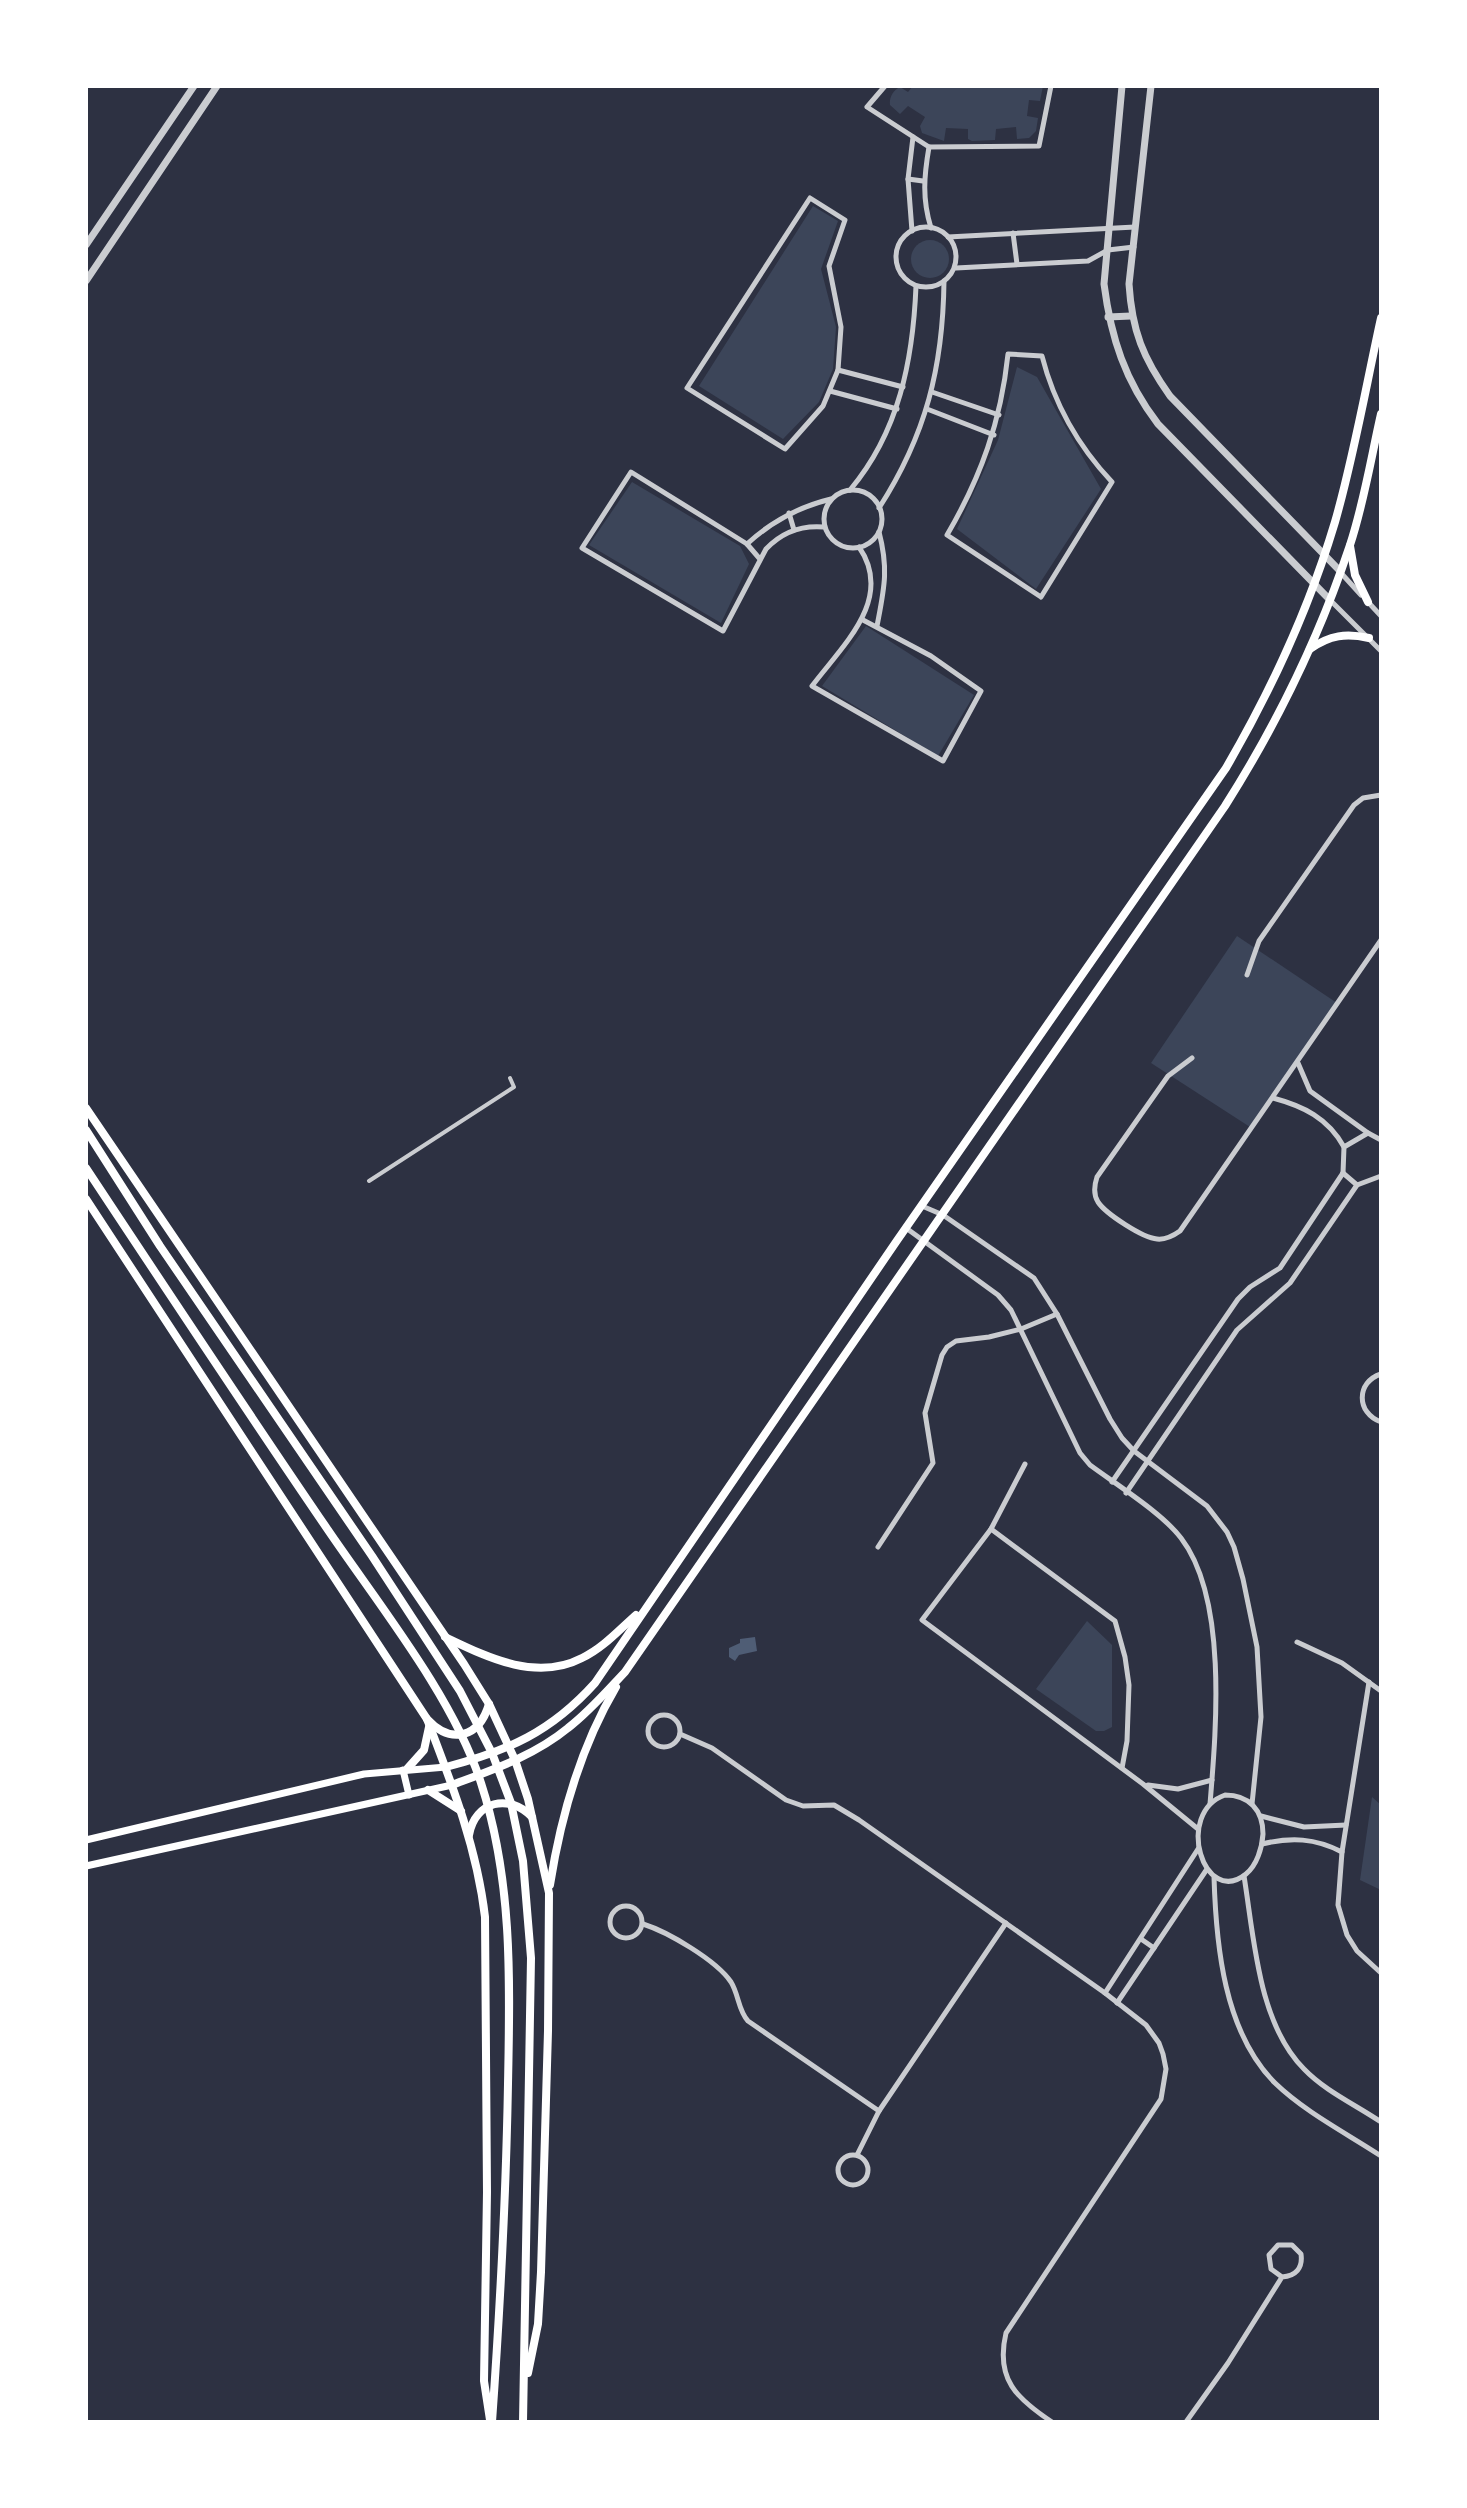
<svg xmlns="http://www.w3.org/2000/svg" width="1467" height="2508" viewBox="0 0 1467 2508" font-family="Quicksand,sans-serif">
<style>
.green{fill:#3c4559}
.water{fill:#4f5d75}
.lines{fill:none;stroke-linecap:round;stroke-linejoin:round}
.pedestrian{stroke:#caccd0;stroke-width:4}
.minor{stroke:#caccd0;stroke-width:5}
.tertiary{stroke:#caccd0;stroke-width:7}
.secondary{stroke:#fff;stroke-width:7}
.primary{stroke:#fff;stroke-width:8}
</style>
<rect width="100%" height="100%" fill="#2d3142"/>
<g class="green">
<path d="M913 86H1043L1040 101 1029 100 1027 116 1038 118 1036 131 1029 138 1017 139 1016 127 996 129 995 140 972 141 968 139V129L946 128 944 141 922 133 920 126 925 117 908 106 900 114 890 105C889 98 893 90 900 87L908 92Z"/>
<polygon points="813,206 838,221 821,269 836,327 833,369 819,402 783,439 699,386"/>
<circle cx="930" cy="259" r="19"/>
<polygon points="1017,367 1037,377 1101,489 1036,589 957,529 998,440"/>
<polygon points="632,482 740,546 749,564 721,623 589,545"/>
<polygon points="866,626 974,695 938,756 822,686"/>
<polygon points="1237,936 1337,1003 1250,1127 1151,1063"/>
<polygon points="1087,1621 1112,1645 1112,1727 1104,1731 1096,1731 1036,1689"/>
<polygon points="1372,1797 1381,1805 1381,1890 1360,1880"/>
</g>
<polygon class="water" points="755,1637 757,1651 739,1655 735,1661 729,1657 729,1648 740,1643 740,1639"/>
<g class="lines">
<polyline class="pedestrian" points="369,1181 514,1087 510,1078"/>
<g class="minor">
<polyline points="885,86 867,107 929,147 1039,146 1051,86"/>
<path d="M929 147C924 176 922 199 931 228"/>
<polyline points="908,179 923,181"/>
<polygon points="810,198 845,220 829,266 841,327 838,370 823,406 785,449 687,388"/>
<circle cx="926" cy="257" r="30"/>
<polyline points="912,231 908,179 913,137"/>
<polyline points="1013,233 1017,264"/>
<polyline points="948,237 1135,227"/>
<polyline points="956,268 1088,261 1108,250 1134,247"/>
<path d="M1008 354 1042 356C1054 403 1079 447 1112 482L1041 597 947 535C981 477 1001 421 1008 354Z"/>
<polyline points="838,370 903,387"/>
<polyline points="830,391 897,409"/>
<polyline points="932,392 999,415"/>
<polyline points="927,409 994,435"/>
<path d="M850 490C899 432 913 360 916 286"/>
<circle cx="853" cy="519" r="29"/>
<path d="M879 508C926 435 943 367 944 281"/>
<polyline points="789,513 794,530"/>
<path d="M747 544C772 521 798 507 831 499"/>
<path d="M859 547C895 599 842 646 812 686L943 761 981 691 931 656 863 620"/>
<path d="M759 558 747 544 631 472 582 548 723 631 766 549C782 532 801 525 824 527"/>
<polyline points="1341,573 1361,595"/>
<polyline points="1330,600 1381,651"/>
<polyline points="1368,602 1381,616"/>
<path d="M877 626C884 589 889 570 879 532"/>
<polyline points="1247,975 1259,941 1354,805 1363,798 1381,795"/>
<path d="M1192 1058 1168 1076 1097 1177C1094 1186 1093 1194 1098 1202 1106 1214 1143 1238 1157 1239 1166 1240 1173 1236 1180 1231L1381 940"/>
<polyline points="1298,1063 1310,1091 1368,1133"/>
<path d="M1273 1098C1303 1106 1328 1118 1344 1147"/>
<polyline points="1343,1173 1344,1147 1368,1133 1381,1140"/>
<polyline points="1343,1173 1357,1185 1381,1176"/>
<polyline points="922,1206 943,1215 1034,1278 1057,1314 1110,1419 1122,1438 1134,1451 1207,1506 1227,1532 1234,1547 1243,1579 1257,1647 1261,1717 1252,1804"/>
<path d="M906 1228 998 1295 1011 1310 1080 1453 1090 1465C1117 1485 1162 1513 1181 1538 1228 1599 1216 1731 1210 1804"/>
<path d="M1381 1374C1356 1382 1356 1413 1381 1422"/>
<polyline points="1025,1464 991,1529 922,1620 1143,1784 1198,1829"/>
<polyline points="1112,1482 1238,1299 1250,1287 1280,1268 1343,1173"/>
<polyline points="1126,1493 1237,1330 1290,1283 1357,1185"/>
<polyline points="991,1529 1115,1621 1125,1657 1129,1685 1127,1741 1122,1768"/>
<polyline points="878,1547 933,1463 925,1413 942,1355 947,1347 956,1341 989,1337 1021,1329 1057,1314"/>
<polyline points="1297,1642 1342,1663 1381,1691"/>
<polyline points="1369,1682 1342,1852 1338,1905 1347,1935 1357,1951 1381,1973"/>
<circle cx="664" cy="1731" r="16"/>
<path d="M680 1734 712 1748 786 1800 803 1806 834 1805 859 1820 1105 1993 1146 2025 1159 2043 1163 2054 1166 2069 1161 2099 1006 2333C995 2379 1017 2399 1052 2422"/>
<polyline points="1148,1785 1178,1789 1212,1780"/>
<path d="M1225 1795C1249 1795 1263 1810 1263 1834 1262 1848 1257 1865 1246 1874 1204 1908 1174 1813 1225 1795Z"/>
<polyline points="1261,1816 1304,1827 1346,1825"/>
<path d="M1262 1844C1291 1837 1315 1838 1342 1852"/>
<path d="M1244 1876C1254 1937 1258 2023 1304 2069 1325 2091 1356 2105 1381 2122"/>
<path d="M1214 1877C1216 1945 1224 2032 1275 2083 1305 2112 1346 2133 1381 2156"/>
<circle cx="626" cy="1922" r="16"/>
<path d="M643 1924C668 1932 716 1960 731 1982 739 1995 738 2010 748 2021L879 2111"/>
<polyline points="1141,1939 1154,1948"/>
<polyline points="1105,1993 1198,1849"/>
<polyline points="1117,2003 1207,1869"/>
<circle cx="853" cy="2170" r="15"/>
<polyline points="857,2155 879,2111 1006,1923"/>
<path d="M1186 2422 1228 2363 1282 2277C1296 2276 1303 2268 1301 2254L1292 2245H1278L1269 2255 1271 2269 1282 2277"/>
</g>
<g class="tertiary">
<path d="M1122 86 1104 284C1111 338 1125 381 1158 424L1329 599"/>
<path d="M1151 86 1129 284C1132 331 1143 358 1170 396L1340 571"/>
<polyline points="86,245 194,86"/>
<polyline points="86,281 217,86"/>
<polyline points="1108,317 1131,316"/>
</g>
<g class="secondary">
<polyline points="403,1770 409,1795"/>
<polyline points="86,1840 364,1774 446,1767"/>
<polyline points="86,1866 452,1785"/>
</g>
<g class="primary">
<polyline points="1350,546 1355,575 1368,602"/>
<path d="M1310 649C1330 635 1346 633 1369 638"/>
<polyline points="86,1108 464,1664 489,1704 515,1760 528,1799 549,1893 548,2031 541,2272 538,2324 528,2373"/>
<polyline points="86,1130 160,1246 372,1556 460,1691 492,1753 511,1803 523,1861 531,1958 523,2422"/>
<path d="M86 1168C166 1289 246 1410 328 1530 379 1605 454 1698 481 1783 513 1881 510 1982 508 2084 506 2197 500 2309 492 2422"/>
<path d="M86 1199 427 1719C451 1745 479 1738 489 1704"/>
<path d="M445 1637C487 1657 536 1682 582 1658 603 1648 619 1630 636 1615"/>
<path d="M427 1719C452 1784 477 1848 485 1917L487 2192 484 2381 490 2420"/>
<path d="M446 1767C508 1751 551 1732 595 1683L896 1242 1226 768C1272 689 1309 609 1335 522 1354 456 1366 386 1381 318"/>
<polyline points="407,1769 424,1750 429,1727"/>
<path d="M452 1785C492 1770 534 1756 568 1728 589 1712 607 1691 625 1672L1225 806C1277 724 1319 638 1350 545 1364 503 1371 458 1381 414"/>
<polyline points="428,1790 461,1811"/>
<path d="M469 1835C475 1801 509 1793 532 1817"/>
<path d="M550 1885C561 1815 580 1748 616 1687"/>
</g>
</g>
<rect width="1467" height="2508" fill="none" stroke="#ffffff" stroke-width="176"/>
</svg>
